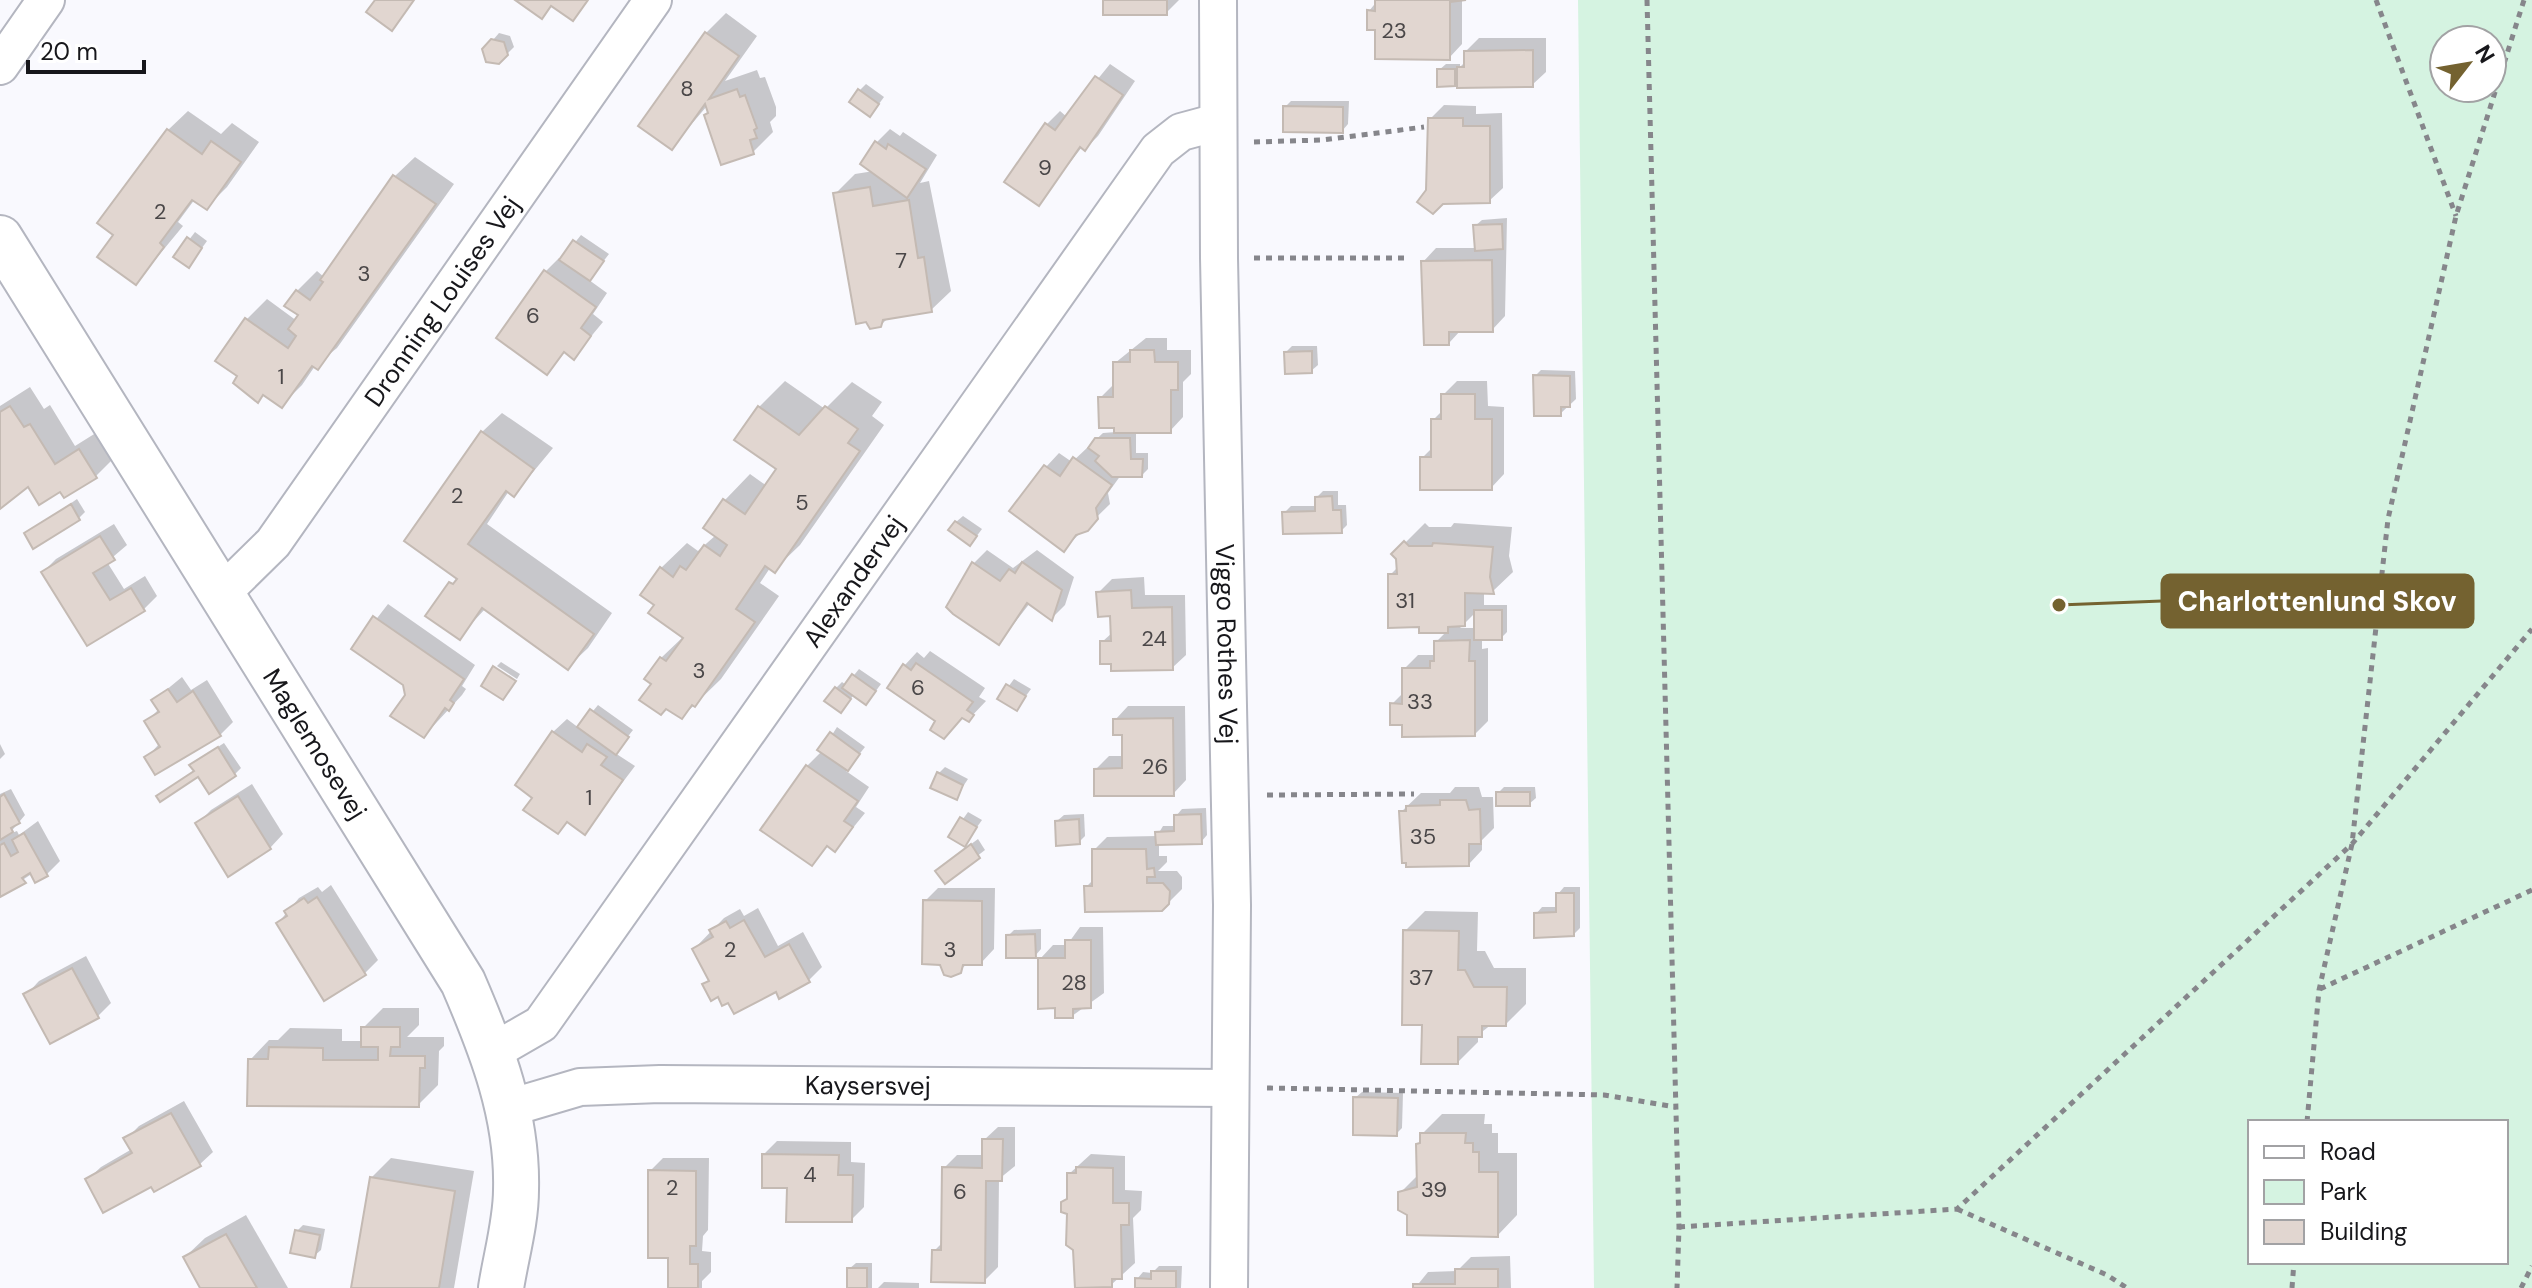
<svg xmlns="http://www.w3.org/2000/svg" width="2532" height="1288" viewBox="0 0 2532 1288" font-family="'DM Sans',sans-serif">
<style>
.green{fill:#d5f3e1;fill-rule:evenodd}
.shadow{fill:#0003;fill-rule:evenodd}
.building{fill:#e1d6d0;stroke:#c4bab3;stroke-width:2}
.lines{fill:none;stroke-linecap:round;stroke-linejoin:round}
.street-casing{stroke:#b4b6c0;stroke-width:40}
.secondary-casing{stroke:#b4b6c0;stroke-width:48}
.path{stroke:#86868b;stroke-width:5;stroke-dasharray:6 6;stroke-linecap:butt}
.street{stroke:#fff;stroke-width:36}
.secondary{stroke:#fff;stroke-width:44}
.labels{text-anchor:middle;dominant-baseline:central;stroke-width:6;stroke-linejoin:round;paint-order:stroke}
.number-label{font-size:22px;fill:#4a4748}
.street-label{font-size:26px;fill:#17171b;stroke:#fff}
.leader{fill:none;stroke:#746230;stroke-width:3}
.callout-dot{fill:#746230;stroke:#fff;stroke-width:3}
.callout{fill:#746230;stroke:#746230;stroke-width:3}
.callout-label{font-size:28px;text-anchor:middle;font-weight:bold;fill:#fff}
</style>
<rect width="100%" height="100%" fill="#f9f9fe"/>
<path class="green" d="M1578 0H2532V1288H1594ZM2444 40H2492V88H2444ZM2250 1122H2506V1262H2250Z"/>
<g class="shadow">
<polygon points="1105,0 1179,0 1166,13"/>
<polygon points="1378,0 1466,0 1462,1 1462,44 1449,58 1369,11"/>
<polygon points="726,13 757,36 725,81 757,70 760,78 765,77 776,107 776,116 770,122 773,132 753,152 710,112 707,106 672,147 706,33"/>
<polygon points="499,33 510,36 514,47 499,62 493,40"/>
<polygon points="1479,38 1546,38 1546,72 1532,85 1459,79 1454,84 1439,70 1446,64 1460,64 1460,67 1466,61 1466,51"/>
<polygon points="1110,64 1135,81 1098,136 1085,149 1082,147 1038,204 1047,124 1060,111 1067,117"/>
<polygon points="866,84 884,97 876,108 860,90"/>
<polygon points="1291,101 1349,101 1348,124 1342,131 1285,107"/>
<polygon points="1444,105 1476,106 1476,114 1502,113 1503,188 1489,201 1428,191 1430,119"/>
<polygon points="188,111 221,134 232,123 259,142 227,187 207,207 195,199 178,222 183,226 136,283 116,235 168,130"/>
<polygon points="890,129 900,136 903,132 937,155 920,183 929,181 951,291 931,310 889,317 881,325 835,194 855,174 874,171 877,142"/>
<polygon points="415,157 454,184 337,348 315,366 302,385 282,405 218,360 247,319 267,299 297,321 301,315 297,291 317,271 324,277 395,176"/>
<polygon points="1507,218 1505,316 1492,330 1461,330 1449,343 1423,262 1436,248 1477,248 1475,226 1482,220"/>
<polygon points="195,232 207,241 194,259 176,257"/>
<polygon points="581,235 609,254 589,280 607,293 593,314 603,322 574,357 566,351 547,372 545,272 559,258 561,260"/>
<polygon points="1146,338 1167,338 1167,350 1191,350 1191,374 1183,382 1183,417 1170,431 1136,431 1136,453 1148,453 1148,469 1142,475 1121,475 1108,493 1110,504 1064,549 1046,467 1059,453 1072,462 1103,433 1116,432 1100,398 1114,384 1115,363"/>
<polygon points="1292,346 1317,346 1318,365 1311,371 1286,352"/>
<polygon points="1541,370 1575,371 1576,399 1560,414 1535,376"/>
<polygon points="785,381 825,409 852,382 882,402 872,416 884,425 800,545 774,570 770,568 760,583 779,596 721,679 682,717 653,683 661,658 684,636 657,604 661,568 687,543 698,551 716,535 705,528 725,500 750,474 767,486 779,468 759,407"/>
<polygon points="1457,381 1487,381 1488,406 1504,407 1504,474 1491,488 1422,458 1433,447 1433,420 1443,410 1443,395"/>
<polygon points="30,387 44,409 50,405 75,446 99,431 115,457 95,477 61,489 28,484 0,505 0,406"/>
<polygon points="502,413 553,448 514,495 509,491 487,524 612,613 588,648 568,667 486,608 459,637 428,615 458,576 482,432"/>
<polygon points="1323,491 1338,491 1338,505 1346,505 1347,525 1341,531 1284,513 1291,506 1317,506 1317,497"/>
<polygon points="77,499 85,512 79,518 27,534"/>
<polygon points="963,516 982,529 976,537 956,522"/>
<path d="M1425 523 1429 527H1451L1454 523 1512 527 1509 556 1513 572 1493 591H1484V605H1507V632L1501 638H1482V649L1488 648V721L1475 734 1404 723 1392 704 1404 692V669L1418 655H1436V642L1447 631 1420 625 1390 575 1399 566 1394 554ZM1476 612V628H1460Z"/>
<polygon points="114,524 127,545 107,562 124,589 145,576 157,596 144,609 87,643 43,572 56,559"/>
<polygon points="987,550 1013,568 1037,550 1074,577 1065,605 1052,618 1030,603 999,643 974,563"/>
<polygon points="1144,577 1145,595 1185,595 1186,655 1172,668 1102,642 1113,632 1112,614 1098,593 1112,579"/>
<polygon points="388,604 475,665 462,686 466,689 462,695 424,736 405,684 354,648"/>
<polygon points="930,651 985,688 979,697 986,701 969,719 963,716 938,721 904,666 917,652 924,658"/>
<polygon points="501,662 520,674 517,679 497,666"/>
<polygon points="859,669 881,684 872,696 854,694 847,705 836,688 842,682 846,685"/>
<polygon points="182,677 191,690 207,680 233,722 220,735 147,757 160,743 146,722 159,709 154,700"/>
<polygon points="1014,679 1031,689 1017,708 1000,698"/>
<polygon points="598,705 633,730 615,753 635,766 585,832 569,821 558,832 535,797 553,732 567,719 579,728"/>
<polygon points="1128,706 1185,706 1186,780 1173,794 1096,769 1109,756 1124,756 1124,733 1115,720"/>
<polygon points="837,727 865,747 846,771 869,787 856,807 865,813 835,850 829,845 812,863 807,766 822,751"/>
<polygon points="224,743 241,768 235,774 198,774 158,796 195,770 198,760"/>
<polygon points="0,744 5,754 0,759"/>
<polygon points="945,767 968,779 956,797 939,773"/>
<polygon points="252,784 283,834 270,848 197,824 211,810"/>
<polygon points="1455,787 1479,787 1482,797 1493,797 1494,828 1482,840 1482,850 1469,864 1401,812 1421,793 1450,793"/>
<polygon points="1504,787 1535,787 1536,798 1529,804 1498,793"/>
<polygon points="11,789 25,815 9,834 17,831 19,835 38,821 60,861 47,874 33,873 0,895 0,794"/>
<polygon points="1206,808 1207,835 1201,842 1159,842 1159,856 1167,856 1167,862 1158,871 1177,871 1182,877 1182,889 1168,903 1087,886 1094,879 1094,850 1107,837 1157,836 1163,826 1176,826 1176,816 1182,809"/>
<polygon points="968,812 982,820 965,844 951,836"/>
<polygon points="1084,814 1085,836 1079,842 1057,821 1064,815"/>
<polygon points="978,839 985,850 945,881 943,865"/>
<polygon points="331,885 378,960 365,973 325,999 278,923 299,898 318,887 322,892"/>
<polygon points="1564,887 1580,887 1580,928 1574,934 1536,914 1542,907 1558,907 1558,894"/>
<polygon points="938,888 995,888 994,949 981,963 968,963 959,971 925,901"/>
<polygon points="758,908 778,946 803,932 822,967 809,980 780,996 777,989 729,1000 704,985 710,979 694,949 724,918 740,909 744,916"/>
<polygon points="1425,911 1478,912 1477,951 1485,951 1494,968 1526,968 1526,1004 1506,1024 1492,1024 1478,1035 1478,1042 1458,1062 1424,1023 1405,931"/>
<polygon points="1080,927 1103,927 1104,993 1072,1016 1057,1006 1040,959 1053,945 1067,945"/>
<polygon points="1041,929 1041,949 1035,956 1008,936 1014,930"/>
<polygon points="86,956 111,1003 98,1016 26,995 39,981"/>
<polygon points="383,1008 419,1008 419,1025 407,1037 444,1037 444,1046 439,1051 438,1085 418,1105 250,1060 269,1040 278,1040 290,1028 342,1029 342,1041 363,1041 363,1028"/>
<polygon points="1362,1092 1403,1093 1402,1128 1396,1134 1355,1098"/>
<polygon points="184,1101 213,1152 199,1165 152,1184 87,1180 101,1167 132,1149 126,1139 139,1126"/>
<polygon points="1442,1114 1485,1114 1484,1124 1492,1124 1492,1133 1498,1133 1498,1153 1517,1153 1517,1215 1498,1235 1409,1214 1400,1193 1419,1174 1422,1134"/>
<polygon points="998,1127 1015,1127 1015,1166 999,1179 998,1267 984,1281 934,1251 943,1242 944,1168 957,1155 984,1155 984,1140"/>
<polygon points="777,1141 851,1142 851,1162 865,1163 864,1207 851,1220 789,1186 764,1154"/>
<polygon points="1091,1154 1125,1156 1125,1190 1142,1191 1141,1210 1133,1218 1135,1263 1111,1285 1075,1249 1069,1213 1063,1203 1069,1197 1069,1174"/>
<polygon points="391,1158 474,1171 454,1288 353,1288 371,1178"/>
<polygon points="663,1158 709,1158 708,1230 703,1236 702,1251 711,1252 711,1272 702,1281 702,1288 670,1288 670,1256 650,1171"/>
<polygon points="246,1215 288,1288 202,1288 185,1257 205,1238"/>
<polygon points="303,1225 325,1229 321,1250 314,1256 297,1231"/>
<polygon points="1510,1256 1511,1288 1415,1288 1428,1272 1457,1271 1471,1257"/>
<polygon points="856,1263 872,1263 872,1288 849,1288 849,1269"/>
<polygon points="1159,1266 1182,1266 1181,1288 1137,1288 1137,1279 1143,1272 1152,1273"/>
<polygon points="884,1282 919,1283 919,1288 878,1288"/>
</g>
<g class="building">
<polygon points="375,0 414,0 392,31 366,12"/>
<polygon points="515,0 588,0 573,21 551,6 542,19"/>
<rect x="1103" y="0" width="64" height="15"/>
<polygon points="1375,0 1466,0 1450,2 1450,60 1375,59 1375,30 1367,30 1367,10 1375,11"/>
<polygon points="705,32 739,56 709,99 737,89 740,97 745,95 757,128 754,130 757,138 750,140 754,154 721,165 704,115 708,113 705,104 672,150 638,126"/>
<polygon points="491,39 504,42 508,55 499,64 486,62 482,49"/>
<polygon points="1533,50 1533,87 1457,88 1457,67 1464,67 1464,51"/>
<polygon points="1437,69 1455,69 1455,86 1437,87"/>
<polygon points="1095,76 1123,95 1085,151 1080,147 1039,206 1004,182 1045,123 1055,130"/>
<polygon points="858,89 879,104 870,117 849,102"/>
<polygon points="1283,106 1343,107 1343,133 1283,132"/>
<polygon points="1428,118 1463,118 1463,126 1490,126 1490,203 1443,204 1433,214 1417,202 1426,190"/>
<polygon points="167,129 202,154 211,141 241,162 207,210 192,200 160,243 164,247 136,285 97,257 113,235 97,223"/>
<polygon points="875,141 886,149 888,144 926,169 907,198 860,164"/>
<polygon points="393,175 436,204 318,370 312,366 282,408 263,395 258,403 233,383 237,376 215,361 245,318 288,348 296,336 288,329 298,315 284,306 296,290 310,300 323,282 320,280"/>
<polygon points="870,187 873,206 909,200 918,258 924,257 932,312 883,320 881,327 870,329 866,322 856,324 833,193"/>
<polygon points="1502,224 1503,249 1475,251 1473,225"/>
<polygon points="187,237 202,248 189,268 173,257"/>
<polygon points="573,240 604,261 590,281 559,260"/>
<polygon points="1492,260 1493,332 1449,332 1449,345 1424,345 1421,261"/>
<polygon points="544,270 596,307 581,328 591,336 574,360 564,352 547,375 496,338"/>
<polygon points="1130,350 1154,350 1155,362 1178,362 1178,390 1171,390 1171,433 1114,433 1114,428 1099,428 1098,397 1113,397 1113,362 1130,362"/>
<polygon points="1312,351 1312,373 1285,374 1284,352"/>
<polygon points="1533,375 1570,376 1570,407 1561,407 1561,416 1534,416"/>
<polygon points="1441,394 1475,394 1475,419 1492,419 1492,490 1420,490 1420,457 1431,457 1431,419 1441,419"/>
<polygon points="10,406 24,427 30,424 55,464 79,449 97,478 64,498 60,492 39,505 28,487 0,509 0,412"/>
<polygon points="758,406 799,435 825,406 858,429 848,443 860,451 775,573 765,566 736,609 755,622 695,707 692,705 682,719 666,709 661,715 639,700 651,684 644,679 660,657 666,661 683,638 648,613 654,605 640,595 660,567 673,577 680,566 686,570 704,545 720,556 727,545 703,528 723,499 745,514 776,469 734,440"/>
<polygon points="481,431 534,469 514,497 506,491 468,544 594,634 568,670 482,608 460,640 425,616 449,582 453,584 457,579 404,541"/>
<polygon points="1095,438 1130,438 1131,459 1143,459 1142,477 1112,477 1095,461 1099,456 1088,448"/>
<polygon points="1073,457 1112,485 1096,508 1098,519 1088,531 1076,535 1064,552 1009,511 1044,465 1060,476"/>
<polygon points="1332,496 1333,510 1341,510 1342,533 1283,534 1282,512 1315,511 1315,497"/>
<polygon points="71,504 80,520 33,549 24,533"/>
<polygon points="955,521 977,536 970,546 948,530"/>
<polygon points="100,536 115,560 93,573 110,600 131,588 145,611 87,646 41,572"/>
<polygon points="1404,541 1409,546 1432,546 1433,543 1493,547 1490,577 1494,594 1465,593 1465,626 1448,627 1448,633 1419,633 1419,627 1388,628 1388,574 1397,574 1396,559 1391,554"/>
<polygon points="972,562 1000,581 1009,569 1015,573 1022,562 1062,590 1052,621 1027,603 999,645 953,614 946,607"/>
<polygon points="1131,590 1132,608 1172,607 1173,670 1111,671 1111,664 1100,664 1100,641 1111,641 1110,616 1098,617 1096,592"/>
<rect x="1474" y="610" width="28" height="30"/>
<polygon points="373,616 464,679 450,700 454,703 449,711 445,708 424,738 390,716 405,695 403,685 351,649"/>
<polygon points="1470,640 1469,661 1475,661 1475,736 1402,737 1402,725 1390,725 1390,703 1402,704 1402,668 1430,668 1430,661 1434,661 1434,641"/>
<polygon points="916,663 973,702 967,710 974,715 969,722 962,718 944,739 930,730 935,721 887,688 903,664 911,670"/>
<polygon points="493,666 516,681 503,700 481,686"/>
<polygon points="852,674 876,691 866,705 842,688"/>
<polygon points="1006,684 1026,696 1017,711 997,699"/>
<polygon points="835,687 851,699 841,713 824,701"/>
<polygon points="168,689 177,702 193,691 221,736 155,775 144,757 160,747 144,721 159,712 151,700"/>
<polygon points="590,709 629,737 616,755 577,727"/>
<polygon points="1173,718 1174,796 1094,796 1094,769 1122,768 1122,735 1113,735 1113,719"/>
<polygon points="552,731 582,752 587,744 607,757 601,765 623,780 585,835 567,822 558,834 523,810 532,798 515,785"/>
<polygon points="830,732 860,754 848,771 817,750"/>
<polygon points="218,747 236,776 209,794 198,777 160,802 156,796 194,771 189,765"/>
<polygon points="806,765 858,801 844,821 853,827 835,852 827,846 812,866 760,830"/>
<polygon points="937,772 963,785 957,800 930,788"/>
<rect x="1496" y="792" width="34" height="14"/>
<polygon points="4,794 20,823 11,828 13,832 0,840 0,797"/>
<polygon points="238,796 271,849 228,877 195,823"/>
<polygon points="1440,800 1466,800 1469,810 1480,809 1481,844 1469,844 1469,866 1406,867 1406,863 1402,863 1399,811 1406,811 1406,806 1440,805"/>
<polygon points="1201,814 1202,844 1156,845 1155,832 1174,831 1174,815"/>
<polygon points="960,817 977,827 965,847 948,837"/>
<polygon points="1079,819 1080,844 1056,846 1055,821"/>
<polygon points="24,833 48,876 35,883 30,873 22,878 26,883 0,897 0,845 4,843 11,856 18,852 12,840"/>
<polygon points="971,844 980,858 945,884 935,871"/>
<polygon points="1092,849 1146,849 1147,869 1154,868 1155,877 1147,877 1147,883 1163,883 1170,891 1169,904 1162,911 1085,912 1084,886 1092,886"/>
<polygon points="1556,893 1574,893 1574,936 1534,938 1534,913 1556,912"/>
<polygon points="317,897 366,975 324,1001 276,923 287,916 284,911 304,898 308,903"/>
<polygon points="923,900 982,901 982,965 963,965 961,973 951,977 944,975 940,965 922,964"/>
<polygon points="744,920 765,957 789,944 810,982 779,999 776,992 734,1014 728,1003 722,1006 718,997 711,1001 702,984 709,981 692,949 713,937 709,930 726,921 730,928"/>
<polygon points="1403,930 1459,931 1458,970 1465,970 1474,987 1507,987 1506,1026 1482,1026 1482,1037 1458,1037 1458,1064 1421,1064 1422,1025 1402,1025"/>
<polygon points="1035,934 1036,958 1006,958 1006,935"/>
<polygon points="1065,940 1091,940 1091,1008 1073,1009 1073,1018 1055,1018 1055,1008 1038,1009 1038,958 1065,958"/>
<polygon points="72,968 99,1018 50,1044 23,994"/>
<polygon points="361,1027 400,1027 400,1047 391,1047 390,1056 425,1056 425,1068 420,1068 419,1107 247,1106 248,1059 268,1059 269,1047 323,1048 323,1060 378,1060 378,1047 361,1047"/>
<polygon points="1353,1097 1398,1098 1397,1136 1353,1135"/>
<polygon points="171,1113 201,1166 154,1192 151,1187 103,1213 85,1179 132,1153 123,1138"/>
<polygon points="1420,1133 1466,1133 1465,1143 1473,1143 1473,1152 1479,1152 1479,1172 1498,1172 1498,1237 1407,1235 1407,1215 1398,1210 1398,1192 1417,1187 1416,1144 1420,1143"/>
<polygon points="982,1139 1003,1139 1002,1181 986,1181 985,1283 931,1282 932,1250 941,1250 942,1167 982,1168"/>
<polygon points="762,1154 839,1155 838,1175 853,1175 852,1222 786,1222 787,1188 762,1188"/>
<polygon points="1076,1167 1113,1168 1113,1203 1129,1203 1129,1225 1121,1225 1122,1279 1112,1279 1112,1287 1075,1288 1073,1250 1066,1245 1067,1214 1061,1212 1061,1202 1067,1199 1067,1173 1076,1173"/>
<polygon points="648,1170 696,1171 696,1246 690,1246 690,1264 698,1264 698,1288 668,1288 668,1258 648,1258"/>
<polygon points="370,1177 455,1191 439,1288 351,1288"/>
<polygon points="295,1230 320,1235 315,1258 290,1253"/>
<polygon points="226,1234 257,1288 200,1288 183,1257"/>
<rect x="847" y="1268" width="20" height="20"/>
<polygon points="1455,1269 1498,1269 1498,1288 1413,1288 1413,1284 1455,1284"/>
<polygon points="1151,1271 1176,1271 1176,1288 1135,1288 1135,1278 1151,1279"/>
</g>
<g class="lines">
<g class="street-casing">
<g id="street">
<path id="s1" d="M1218 0 1219 258 1232 905 1229 1288"/>
<polyline points="0,66 46,0"/>
<path id="s2" d="M221 594 273 543 653 0"/>
<path id="s3" d="M494 1051 541 1024 1158 150 1181 132 1218 122"/>
<path id="s4" d="M509 1108 580 1087 660 1084 1230 1088"/>
</g>
</g>
<g class="secondary-casing">
<g id="secondary">
<path id="s5" d="M0 238 463 982C492 1049 518 1116 516 1190 516 1222 506 1256 501 1288"/>
</g>
</g>
<g class="path">
<polyline points="1647,0 1679,1227 1677,1288"/>
<polyline points="2376,0 2456,216"/>
<polyline points="1254,142 1322,140 1424,127"/>
<polyline points="1254,258 1409,258"/>
<polyline points="1267,795 1414,794"/>
<polyline points="2320,989 2532,890"/>
<polyline points="1267,1088 1604,1095 1676,1107"/>
<polyline points="2307,1122 2319,990 2352,844 2388,519 2456,216 2524,0"/>
<polyline points="1957,1209 2107,1275 2127,1288"/>
<polyline points="1679,1227 1957,1209 2352,844 2532,629"/>
<polyline points="2292,1288 2294,1262"/>
<polyline points="2521,1288 2532,1266"/>
</g>
<use href="#street" class="street"/>
<use href="#secondary" class="secondary"/>
</g>
<g class="labels">
<g class="number-label">
<text x="1394" y="30">23</text>
<text x="687" y="88">8</text>
<text x="1045" y="167">9</text>
<text x="160" y="211">2</text>
<text x="901" y="260">7</text>
<text x="364" y="273">3</text>
<text x="533" y="315">6</text>
<text x="281" y="376">1</text>
<text x="457" y="495">2</text>
<text x="802" y="502">5</text>
<text x="1405" y="600">31</text>
<text x="1154" y="638">24</text>
<text x="699" y="670">3</text>
<text x="918" y="687">6</text>
<text x="1420" y="701">33</text>
<text x="1155" y="766">26</text>
<text x="589" y="797">1</text>
<text x="1423" y="836">35</text>
<text x="730" y="949">2</text>
<text x="950" y="949">3</text>
<text x="1421" y="977">37</text>
<text x="1074" y="982">28</text>
<text x="810" y="1174">4</text>
<text x="672" y="1187">2</text>
<text x="1434" y="1189">39</text>
<text x="960" y="1191">6</text>
</g>
<g class="street-label">
<text stroke="none"><textPath href="#s2" startOffset="368">Dronning Louises Vej</textPath></text>
<text stroke="none"><textPath href="#s3" startOffset="596">Alexandervej</textPath></text>
<text stroke="none"><textPath href="#s1" startOffset="644">Viggo Rothes Vej</textPath></text>
<text stroke="none"><textPath href="#s5" startOffset="596">Maglemosevej</textPath></text>
<text stroke="none"><textPath href="#s4" startOffset="362">Kaysersvej</textPath></text>
</g>
</g>
<path class="leader" d="M2059 605L2162 601"/>
<circle class="callout-dot" cx="2059" cy="605" r="8"/>
<rect class="callout" x="2162" y="575" width="311" height="52" rx="8"/>
<g class="callout-label">
<text x="2317" y="611">Charlottenlund Skov</text>
</g>
<rect x="2248" y="1120" width="260" height="144" fill="#ffffff" stroke="#a2a2a4" stroke-width="2"/>
<rect x="2264" y="1146" width="40" height="12" fill="#ffffff" stroke="#a2a2a4" stroke-width="2"/>
<text x="2320" y="1160" font-size="24" fill="#17171b">Road</text>
<rect x="2264" y="1180" width="40" height="24" fill="#d5f3e1" stroke="#a2a2a4" stroke-width="2"/>
<text x="2320" y="1200" font-size="24" fill="#17171b">Park</text>
<rect x="2264" y="1220" width="40" height="24" fill="#e1d6d0" stroke="#a2a2a4" stroke-width="2"/>
<text x="2320" y="1240" font-size="24" fill="#17171b">Building</text>
<g transform="translate(2468 64) rotate(59)"><circle r="38" fill="#ffffff" stroke="#a2a2a4" stroke-width="2"/>
<path d="M0-6L14 30L0 20L-14 30Z" fill="#746230"/>
<text y="-12" font-size="22" font-weight="bold" text-anchor="middle" fill="#17171b">N</text>
</g>
<path d="M28 60v12h116v-12" fill="none" stroke="#17171b" stroke-width="4"/>
<text x="40" y="60" font-size="24" fill="#17171b" stroke="#ffffff" stroke-width="6" paint-order="stroke">20 m</text>
</svg>
